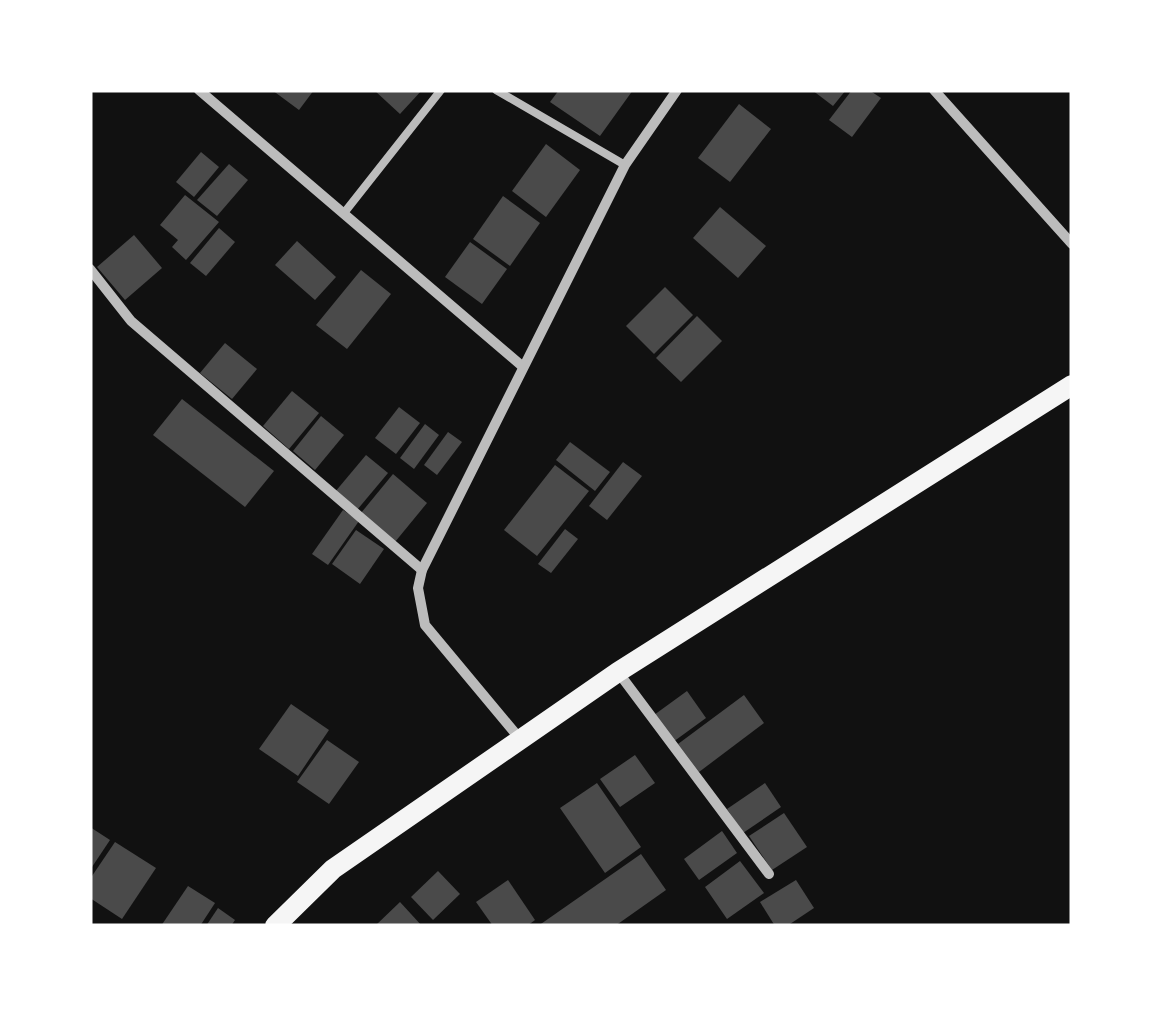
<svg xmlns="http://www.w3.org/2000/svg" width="1162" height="1016" viewBox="0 0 1162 1016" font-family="'PT Sans',sans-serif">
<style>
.building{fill:#4a4a4a}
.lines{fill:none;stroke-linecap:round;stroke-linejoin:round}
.service{stroke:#bcbcbc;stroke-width:8}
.minor{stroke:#bcbcbc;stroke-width:10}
.secondary{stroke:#f5f5f5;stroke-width:20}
</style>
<rect width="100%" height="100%" fill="#111"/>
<g class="building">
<polygon points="272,90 314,90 299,110"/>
<polygon points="374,90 422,90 400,114"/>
<polygon points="559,90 633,90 600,136 550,102"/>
<polygon points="812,90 846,90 833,106"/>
<polygon points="852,90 869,90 881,98 852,137 829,120"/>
<polygon points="739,104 771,129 730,182 698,158"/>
<polygon points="546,144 580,170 546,217 512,191"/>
<polygon points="201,152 219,167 194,197 176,182"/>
<polygon points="229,164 248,180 217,216 197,200"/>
<polygon points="185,195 219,222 186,260 172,247 178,240 160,225"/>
<polygon points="503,196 540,223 510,266 473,239"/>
<polygon points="720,207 766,246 738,278 693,238"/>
<polygon points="219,228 235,242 206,276 190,263"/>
<polygon points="134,235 162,268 125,300 97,267"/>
<polygon points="297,241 336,277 315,300 275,265"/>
<polygon points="470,242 507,269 482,304 445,277"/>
<polygon points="361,270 391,294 347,349 316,325"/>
<polygon points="665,287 693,315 654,354 626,326"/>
<polygon points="697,316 722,341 681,382 656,358"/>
<polygon points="225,343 257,369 232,399 200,373"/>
<polygon points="292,391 319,413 289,449 263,426"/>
<polygon points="182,399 274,471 245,507 153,435"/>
<polygon points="399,407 420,423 396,454 375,438"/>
<polygon points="321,416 344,435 315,470 293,451"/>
<polygon points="425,424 439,435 414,469 400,458"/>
<polygon points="448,432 462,442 437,475 424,465"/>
<polygon points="570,442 610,472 595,491 556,460"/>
<polygon points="366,455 388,473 357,510 335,492"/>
<polygon points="623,462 642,476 607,520 589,506"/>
<polygon points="555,465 589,491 537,556 504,530"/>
<polygon points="393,474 427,503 395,542 361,513"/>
<polygon points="343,510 359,521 328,565 312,554"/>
<polygon points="565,529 578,539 551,573 538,564"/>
<polygon points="356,530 384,549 360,584 332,564"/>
<polygon points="687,691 706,718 673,742 654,715"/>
<polygon points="744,695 764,723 699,772 678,744"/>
<polygon points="291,704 329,730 298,776 259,749"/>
<polygon points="327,740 359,762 329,804 297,782"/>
<polygon points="635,755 655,783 620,807 600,779"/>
<polygon points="597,783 641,847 605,873 560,808"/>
<polygon points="765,783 781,807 743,833 727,809"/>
<polygon points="784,813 807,847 772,870 749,836"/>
<polygon points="90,827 110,840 90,870"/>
<polygon points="722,831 737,853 699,880 684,859"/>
<polygon points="115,842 156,868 122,919 90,898 90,879"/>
<polygon points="641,854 666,890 615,926 538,926"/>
<polygon points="740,861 764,893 727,919 705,887"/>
<polygon points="438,871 460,894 433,920 411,897"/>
<polygon points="508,880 535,920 527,926 493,926 476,902"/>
<polygon points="796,880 814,908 787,926 775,926 760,902"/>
<polygon points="188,886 215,903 200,926 161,926"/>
<polygon points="400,902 422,926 375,926"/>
<polygon points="218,908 235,920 231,926 206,926"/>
</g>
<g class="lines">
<g class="service">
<polyline points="496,90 625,165"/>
<polyline points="344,213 441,90"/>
</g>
<g class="minor">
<polyline points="199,90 522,366"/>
<polyline points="934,90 1072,244"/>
<polyline points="90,269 131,321 422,570"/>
<polyline points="618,672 769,874"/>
<polyline points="520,739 425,625 418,588 422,570 625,165 677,90"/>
</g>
<polyline class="secondary" points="275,926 333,869 618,672 1072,385"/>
</g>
<rect width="1162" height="1016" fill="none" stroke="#ffffff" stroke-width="185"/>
</svg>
